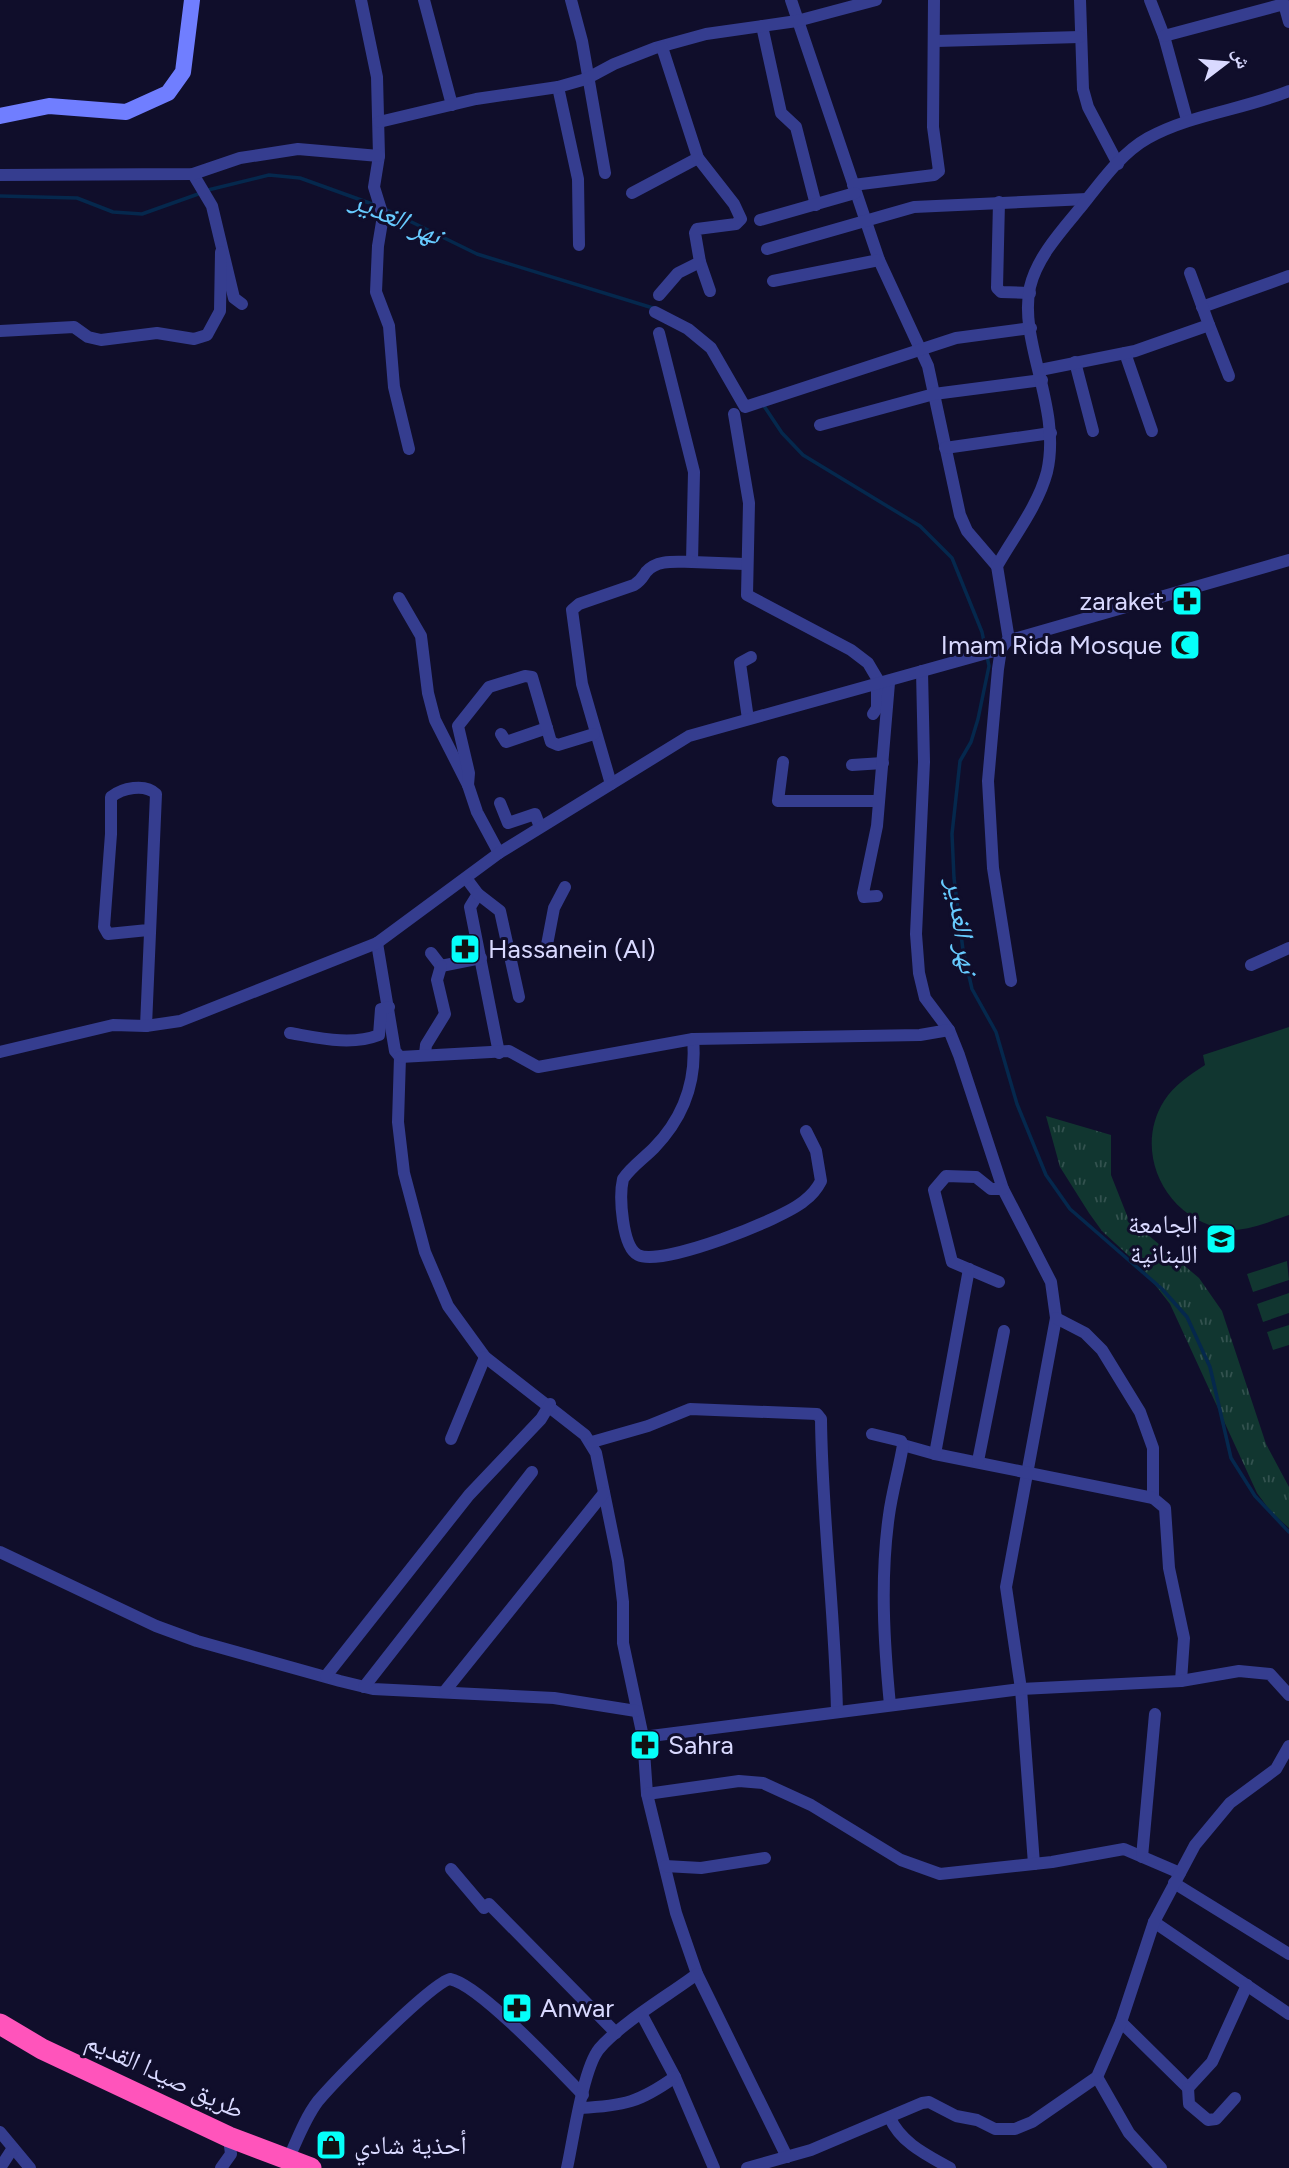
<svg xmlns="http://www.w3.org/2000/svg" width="1289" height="2168" viewBox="0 0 1289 2168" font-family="Figtree,'Noto Naskh Arabic',sans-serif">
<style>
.grass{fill:url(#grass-tufts)}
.pitch{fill:#113630}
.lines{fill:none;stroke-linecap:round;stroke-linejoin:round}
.stream{stroke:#05284d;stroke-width:3.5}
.street{stroke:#353d8f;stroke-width:12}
.secondary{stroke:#707eff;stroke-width:16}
.highway{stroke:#ff54bb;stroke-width:21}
.labels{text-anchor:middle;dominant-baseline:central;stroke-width:6;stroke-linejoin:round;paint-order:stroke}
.poi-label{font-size:26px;fill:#d9d9ff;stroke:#100e2b;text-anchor:start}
.street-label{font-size:26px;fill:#d9d9ff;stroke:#100e2b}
.water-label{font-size:28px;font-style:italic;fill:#67cbff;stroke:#100e2b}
</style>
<defs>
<pattern id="grass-tufts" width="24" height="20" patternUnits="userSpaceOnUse" patternTransform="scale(1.75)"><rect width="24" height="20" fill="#113630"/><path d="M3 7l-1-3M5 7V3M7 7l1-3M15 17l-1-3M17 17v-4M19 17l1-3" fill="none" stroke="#33524f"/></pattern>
</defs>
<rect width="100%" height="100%" fill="#100e2b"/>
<polygon class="grass" points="1046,1116 1111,1135 1111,1175 1128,1218 1199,1278 1222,1311 1266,1444 1289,1487 1289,1528 1271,1512 1257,1493 1170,1304 1141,1267 1102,1231 1089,1213 1060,1167"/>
<g class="pitch">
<path d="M1289 1027V1215C1270 1221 1245 1233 1225 1229 1166 1220 1132 1152 1164 1101 1174 1085 1190 1075 1205 1065L1203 1055Z"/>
<polygon points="1287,1261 1289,1280 1253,1292 1247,1274"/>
<polygon points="1289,1293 1289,1313 1263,1322 1257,1304"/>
<polygon points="1289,1325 1289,1345 1273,1350 1267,1332"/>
</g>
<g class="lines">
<g class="stream">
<polyline points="208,190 269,175 300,178 375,205"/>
<polyline points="0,196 77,198 113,212 142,214 201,193"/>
<polyline points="385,209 477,254 653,308"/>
<polyline points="764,406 782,433 803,455 920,526 952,558 982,632 989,666 978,719 971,742 960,761 952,834 954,878 963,950 972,989 996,1032 1017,1104 1046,1175 1070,1209 1162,1289 1187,1317 1210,1367 1231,1458 1255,1496 1289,1532"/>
</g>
<g class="street">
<polyline points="361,0 377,77 379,156 374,187 383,216 378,246 376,292 389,326 394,387 409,449"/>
<polyline points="424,0 452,105"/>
<polyline points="571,0 582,41 605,173"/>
<polyline points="791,0 879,260 928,366 960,515 967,531 997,566"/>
<polyline points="1080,0 1083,89 1088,107 1118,164"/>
<polyline points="1150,0 1164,36 1187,120"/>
<polyline points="762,26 781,113 796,127 816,205"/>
<polyline points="1164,36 1284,4 1289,22"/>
<polyline points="936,41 1080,37"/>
<polyline points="558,87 578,179 579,245"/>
<polyline points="379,122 476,99 558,87 586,79 614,64 655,48 706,34 797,21 876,0"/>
<polyline points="193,174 212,206 234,298 242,304"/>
<polyline points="0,175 193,174 240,158 298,149 379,156"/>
<polyline points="853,185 934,175 939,171 933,127 934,0"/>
<polyline points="632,193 698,158"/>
<polyline points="999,202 997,288 1001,292 1030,293"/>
<polyline points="760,220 855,193"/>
<polyline points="767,249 914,207 1087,199"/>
<polyline points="700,262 710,291"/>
<polyline points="773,281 879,260"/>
<polyline points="659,295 678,273 700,262 695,233 697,229 736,224 741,219 734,204 698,158 662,47"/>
<polyline points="1202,307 1289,276"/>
<polyline points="655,312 688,329 711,348 745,407 956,338 1031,328"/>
<polyline points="1209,325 1229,376"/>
<polyline points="0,331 74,327 88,337 101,340 157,333 194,339 207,335 220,311 221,252"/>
<polyline points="659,333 694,472 692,562 745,564"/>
<polyline points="1125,353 1152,431"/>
<polyline points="1075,362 1093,431"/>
<polyline points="1040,370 1135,351 1209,325 1190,273"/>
<polyline points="734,414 749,503 747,595 851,650 868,663 881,685"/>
<polyline points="820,425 934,394 1042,380"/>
<polyline points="945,448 1051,433"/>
<polyline points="399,598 421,636 428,693 435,720 468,785"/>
<path d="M1009 640 997 566C1014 536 1038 506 1047 472 1062 407 1018 342 1030 287 1037 257 1062 230 1081 207 1100 183 1121 153 1148 138 1192 114 1242 110 1289 91"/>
<polyline points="922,671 924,762 916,934 919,973 925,998 949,1030 959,1055 1003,1189 1051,1282 1056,1318 1006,1587 1021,1689 1034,1864"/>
<polyline points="873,714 877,708 877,686"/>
<polyline points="748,719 740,663 751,657"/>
<polyline points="501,734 506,742 547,728"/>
<polyline points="783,762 778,801 878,801"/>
<polyline points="852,765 883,763"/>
<path d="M611 784 582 684 572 610 579 604 634 585C641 581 642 578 646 572 657 559 677 562 692 562"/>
<polyline points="500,803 508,823 535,814 540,827"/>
<polyline points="499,853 477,812 468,785 469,773 458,726 489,687 525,676 532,677 551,742 558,745 594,734"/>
<polyline points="466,878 478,894 470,907 499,1053"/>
<polyline points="478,894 500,911 519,997"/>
<polyline points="877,896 864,897 863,893 877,826 889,683"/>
<polyline points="377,943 395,1051 400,1057 398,1122 404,1173 425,1252 448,1306 485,1357 585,1435 596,1453 618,1561 623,1602 623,1643 643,1737 647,1794 676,1913 697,1974 787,2157"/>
<polyline points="431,953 441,966 481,958"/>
<polyline points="509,955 546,950 554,908 565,887"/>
<polyline points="1251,965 1289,948"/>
<polyline points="1011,981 993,868 988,781 998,669 1001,649 1007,641 1289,560"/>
<path d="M146 1026 156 794C145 783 122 788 111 797V834L104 927 108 934 148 930"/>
<path d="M290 1033C319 1038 351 1046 379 1035L381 1009 389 1007"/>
<path d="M693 1039C697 1082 684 1117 654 1148 643 1159 631 1167 623 1179 619 1196 622 1247 638 1255 662 1267 783 1219 804 1201 812 1195 817 1189 821 1181L816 1151 806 1131"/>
<polyline points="0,1052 113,1025 146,1026 180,1021 377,943 499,853 689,736 1001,649"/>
<polyline points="425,1054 426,1045 445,1014 437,980 441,966"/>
<polyline points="400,1057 509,1051 538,1067 693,1039 920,1035 949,1030"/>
<polyline points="999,1282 952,1262 934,1190 946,1176 976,1177 991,1189 1003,1189"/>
<polyline points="1056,1318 1085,1333 1102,1350 1140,1412 1153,1448 1153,1498 1165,1508 1169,1568 1184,1638 1181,1681"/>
<polyline points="872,1434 901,1441 903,1445 935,1454 1153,1498"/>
<polyline points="451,1439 485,1357"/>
<path d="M592 1442 648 1426 690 1409 817 1414 821 1419C822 1517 835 1614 837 1712"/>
<polyline points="935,1454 969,1269"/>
<polyline points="978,1461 1004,1331"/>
<polyline points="0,1552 156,1626 197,1641 340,1681 373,1689 554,1698 636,1711"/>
<polyline points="326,1676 469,1495 541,1419 550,1404"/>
<polyline points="364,1687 532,1472"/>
<polyline points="445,1691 604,1493"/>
<path d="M890 1705C884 1643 880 1578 889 1515 892 1492 899 1469 903 1445"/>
<polyline points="643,1737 1021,1689 1181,1681 1239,1671 1270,1674 1289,1695"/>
<polyline points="647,1794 739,1781 763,1783 811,1805 901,1860 940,1874 1052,1862 1124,1849 1180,1873"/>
<polyline points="1142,1857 1155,1714"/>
<polyline points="665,1866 701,1868 765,1858"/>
<polyline points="451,1869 484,1908 489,1904 616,2033"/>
<polyline points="1174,1883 1289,1954"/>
<polyline points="1154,1922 1289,2014"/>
<polyline points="642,2015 675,2077 714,2168"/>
<polyline points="1121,2022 1188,2088 1212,2062 1247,1985"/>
<polyline points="1097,2077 1129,2133 1161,2168"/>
<polyline points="1188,2088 1189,2104 1208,2120 1216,2119 1235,2098"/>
<path d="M580 2108C624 2106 640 2102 675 2077"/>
<path d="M890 2118C901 2143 927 2155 950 2168"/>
<polyline points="0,2132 30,2168"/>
<path d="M288 2160C297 2140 305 2118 318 2101 335 2081 430 1984 450 1979 480 1985 559 2070 583 2095"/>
<polyline points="0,2168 13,2148"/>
<polyline points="221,2168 231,2154 229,2137"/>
<path d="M567 2168C573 2141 583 2069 599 2049 621 2023 669 1995 697 1974"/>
<polyline points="747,2168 811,2150 922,2103 929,2102 956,2116 977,2120 995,2129 1015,2129 1032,2122 1097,2077 1121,2022 1154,1922 1195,1845 1230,1803 1276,1769 1289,1746"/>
</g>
<polyline class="secondary" points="0,116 49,106 126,112 168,93 183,72 192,0"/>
<polyline class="highway" points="0,2024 42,2049 229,2137 311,2168"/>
</g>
<defs>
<g id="pharmacy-square" transform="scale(1.575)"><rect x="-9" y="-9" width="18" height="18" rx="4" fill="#05fff9" stroke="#100e2b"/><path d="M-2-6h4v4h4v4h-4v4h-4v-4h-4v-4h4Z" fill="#111"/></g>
<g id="mosque-square" transform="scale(1.575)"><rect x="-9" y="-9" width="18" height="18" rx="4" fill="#05fff9" stroke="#100e2b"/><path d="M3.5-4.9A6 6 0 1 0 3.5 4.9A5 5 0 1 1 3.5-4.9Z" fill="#111"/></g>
<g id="university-square" transform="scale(1.575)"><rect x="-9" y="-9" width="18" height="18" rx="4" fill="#05fff9" stroke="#100e2b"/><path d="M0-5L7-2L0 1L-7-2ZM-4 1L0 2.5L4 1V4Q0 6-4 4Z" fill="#111"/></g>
<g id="shop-square" transform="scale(1.575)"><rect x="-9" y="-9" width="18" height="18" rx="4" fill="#05fff9" stroke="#100e2b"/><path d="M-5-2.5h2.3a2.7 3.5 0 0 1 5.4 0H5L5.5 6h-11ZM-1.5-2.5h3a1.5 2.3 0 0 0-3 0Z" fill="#111"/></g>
</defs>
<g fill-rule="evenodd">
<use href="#pharmacy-square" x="1187" y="601"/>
<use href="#mosque-square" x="1185" y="645"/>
<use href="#pharmacy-square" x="465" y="949"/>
<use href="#university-square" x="1221" y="1239"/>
<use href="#pharmacy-square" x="645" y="1745"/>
<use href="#pharmacy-square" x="517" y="2008"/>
<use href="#shop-square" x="331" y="2145"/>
</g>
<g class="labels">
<g class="poi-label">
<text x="1164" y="601" text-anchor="end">zaraket</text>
<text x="1162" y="645" text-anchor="end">Imam Rida Mosque</text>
<text x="488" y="949">Hassanein (Al)</text>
<text x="1198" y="1224" text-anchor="end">الجامعة<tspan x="1198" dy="30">اللبنانية</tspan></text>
<text x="668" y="1745">Sahra</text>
<text x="540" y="2008">Anwar</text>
<text x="354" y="2145">أحذية شادي</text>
</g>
<g class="street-label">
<text transform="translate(165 2075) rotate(25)">طريق صيدا القديم</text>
</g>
<g class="water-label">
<text transform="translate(397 217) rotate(24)">نهر الغدير</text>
<text transform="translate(963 926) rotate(82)">نهر الغدير</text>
</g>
</g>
<g transform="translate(1226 63) rotate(74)" stroke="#100e2b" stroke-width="5" paint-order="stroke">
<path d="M0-5L12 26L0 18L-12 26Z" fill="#d9d9ff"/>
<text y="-10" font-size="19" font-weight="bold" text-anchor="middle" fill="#d9d9ff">ش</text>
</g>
</svg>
